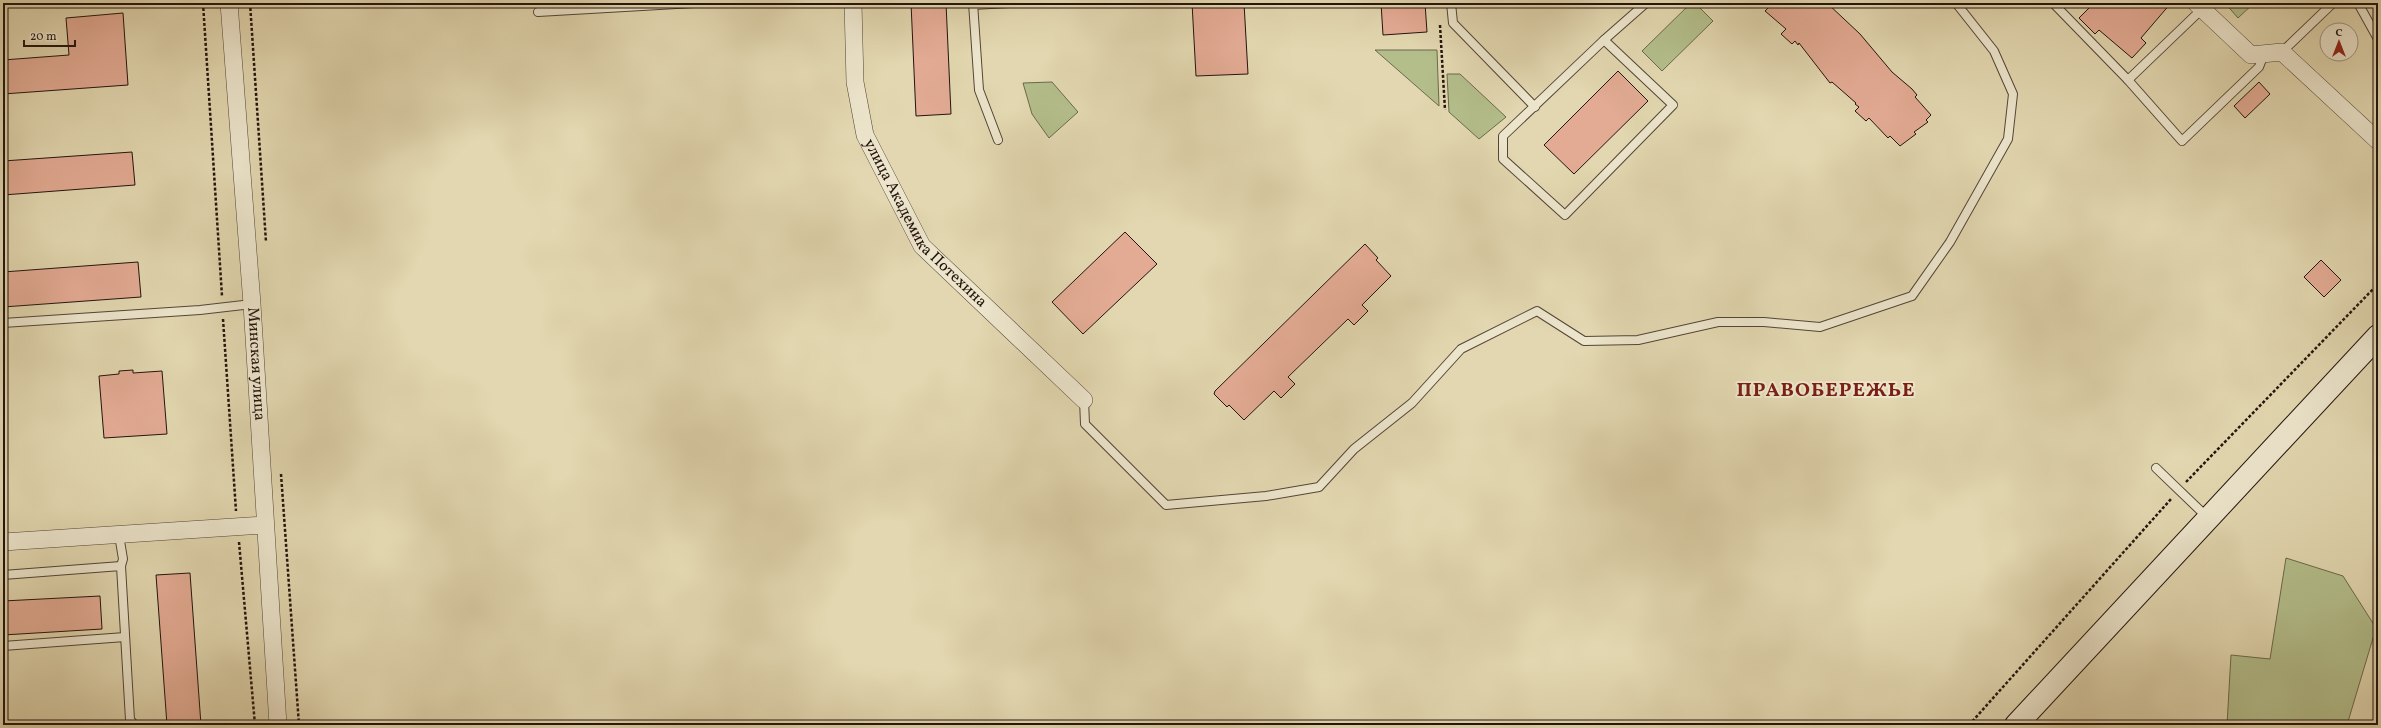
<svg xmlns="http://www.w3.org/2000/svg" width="2381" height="728" viewBox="0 0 2381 728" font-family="Vollkorn,serif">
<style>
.green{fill:#b3be8b;stroke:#6b694c}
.building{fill:#e3ab94;stroke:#23140d}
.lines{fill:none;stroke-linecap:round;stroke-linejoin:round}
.lane-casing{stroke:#534536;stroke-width:10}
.street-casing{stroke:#534536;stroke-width:18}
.secondary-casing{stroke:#23140d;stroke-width:24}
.path{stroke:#23140d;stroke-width:2.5;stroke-dasharray:3 2;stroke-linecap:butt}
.lane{stroke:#ece5cc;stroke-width:8}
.street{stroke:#ece5cc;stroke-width:17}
.secondary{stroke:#ece5cc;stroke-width:22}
.labels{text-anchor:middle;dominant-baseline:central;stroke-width:4;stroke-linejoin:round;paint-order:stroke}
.street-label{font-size:16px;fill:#23140d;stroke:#ece5cc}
.district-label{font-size:20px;font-weight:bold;letter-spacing:1px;fill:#7a1f14;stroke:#ece5cc}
</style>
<rect width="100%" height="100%" fill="#e2d7b0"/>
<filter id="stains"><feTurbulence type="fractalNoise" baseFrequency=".005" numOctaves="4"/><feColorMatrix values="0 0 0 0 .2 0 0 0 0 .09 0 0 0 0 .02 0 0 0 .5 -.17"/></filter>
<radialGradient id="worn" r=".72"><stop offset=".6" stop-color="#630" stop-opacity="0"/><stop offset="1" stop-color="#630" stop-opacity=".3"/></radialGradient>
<g class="green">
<polygon points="1691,3 1695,3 1713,21 1662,71 1642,51"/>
<polygon points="2225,3 2254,3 2238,18"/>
<polygon points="1375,50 1437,50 1439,106"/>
<polygon points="1447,74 1460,74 1506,117 1479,139 1449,112"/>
<polygon points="1052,82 1078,112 1049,138 1032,114 1023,83"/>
<polygon points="2286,558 2343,576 2376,628 2347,725 2227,725 2231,655 2270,659"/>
</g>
<g class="building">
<polygon points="911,3 946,3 951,114 916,116"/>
<polygon points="1192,3 1244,3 1248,74 1196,76"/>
<polygon points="1381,3 1425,3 1427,32 1383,35"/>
<polygon points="1773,3 1827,3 1860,34 1892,72 1912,89 1917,95 1915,97 1931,115 1926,120 1928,122 1914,132 1916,134 1900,146 1890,136 1888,138 1869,118 1866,121 1855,111 1859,107 1855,104 1856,103 1832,82 1830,83 1799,43 1798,45 1795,41 1792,44 1781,34 1786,29 1765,11"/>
<polygon points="2094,3 2171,3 2141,38 2146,43 2132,58 2099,30 2095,34 2079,18"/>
<polygon points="123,13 128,85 3,94 3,60 69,55 66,18"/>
<polygon points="1618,71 1648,101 1574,174 1544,145"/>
<polygon points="2259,82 2270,94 2245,118 2234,106"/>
<polygon points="132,152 135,185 3,195 3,161"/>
<polygon points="1125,232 1157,264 1083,334 1052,302"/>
<polygon points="1365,244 1378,258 1376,260 1391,276 1362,305 1368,311 1354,325 1348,319 1288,377 1295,384 1281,398 1274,391 1244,420 1229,405 1227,407 1214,394 1215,391"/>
<polygon points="2321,260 2341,280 2324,297 2304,277"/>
<polygon points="138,262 141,297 3,307 3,272"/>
<polygon points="133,370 133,373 162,371 167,434 104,438 99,376 119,374 119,371"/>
<polygon points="190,573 201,725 167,725 156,575"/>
<polygon points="100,596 102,629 3,635 3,601"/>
</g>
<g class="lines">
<g class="lane-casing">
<g id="lane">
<polyline points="973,3 979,90 998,140"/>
<polyline points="1451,3 1453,23 1535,107"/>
<polyline points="2053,3 2128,80 2202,9"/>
<polyline points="2358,3 2378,39"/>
<polyline points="973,5 1009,3"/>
<polyline points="538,12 694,3"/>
<polygon points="1604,40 1673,105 1565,215 1503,159 1503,136"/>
<polyline points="1604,40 1646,3"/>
<polyline points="2282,52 2333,3"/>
<polyline points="2128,80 2182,141 2259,67 2264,54"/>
<polyline points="3,323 200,310 252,304"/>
<polyline points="1084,400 1085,424 1166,505 1266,496 1319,487 1354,449 1412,403 1461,349 1537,311 1584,341 1638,340 1718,322 1764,322 1820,327 1912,296 1950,242 2008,139 2013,94 1994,51 1956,3"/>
<polyline points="2156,468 2207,517"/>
<polyline points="119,535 123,559 121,566"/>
<polyline points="3,575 121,566 130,720 135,725"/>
<polyline points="3,646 125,637"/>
</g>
</g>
<g class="street-casing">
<g id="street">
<path id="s1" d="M229 3 252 304 278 725"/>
<path id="s2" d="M853 3 855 82 865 135 922 246 1084 400"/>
<polyline points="2196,3 2251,55 2282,52 2378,141"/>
<polyline points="3,542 265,525"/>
</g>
</g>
<g class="secondary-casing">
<polyline id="secondary" points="2016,725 2378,336"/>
</g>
<g class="path">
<polyline points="203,3 222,296"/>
<polyline points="250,3 266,242"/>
<polyline points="1440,25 1445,110"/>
<polyline points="223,319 236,511"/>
<polyline points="281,474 299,725"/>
<polyline points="2186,482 2378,284"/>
<polyline points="239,542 255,725"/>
<polyline points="1969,725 2171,499"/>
</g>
<use href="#lane" class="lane"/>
<use href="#street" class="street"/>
<use href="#secondary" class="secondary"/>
</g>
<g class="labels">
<g class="street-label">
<text stroke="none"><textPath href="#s2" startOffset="241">улица Академика Потехина</textPath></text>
<text stroke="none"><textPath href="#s1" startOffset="362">Минская улица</textPath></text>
</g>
<g class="district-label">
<text x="1826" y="391">ПРАВОБЕРЕЖЬЕ</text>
</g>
</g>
<rect width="2381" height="728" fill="none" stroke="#e2d7b0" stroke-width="16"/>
<rect x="4" y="4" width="2373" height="720" fill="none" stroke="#23140d" stroke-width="2"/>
<rect x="8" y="8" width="2365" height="712" fill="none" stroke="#23140d"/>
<g transform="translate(2339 42)"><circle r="19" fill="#ece5cc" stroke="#9c9180"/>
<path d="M0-3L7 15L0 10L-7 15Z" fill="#8f2418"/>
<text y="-6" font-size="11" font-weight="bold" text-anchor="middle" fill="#23140d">С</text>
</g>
<path d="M24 40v6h51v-6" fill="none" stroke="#23140d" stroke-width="2"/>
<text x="30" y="40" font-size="12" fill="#23140d" stroke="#ece5cc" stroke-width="3" paint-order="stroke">20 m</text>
<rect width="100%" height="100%" filter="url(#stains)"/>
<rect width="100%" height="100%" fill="url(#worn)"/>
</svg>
